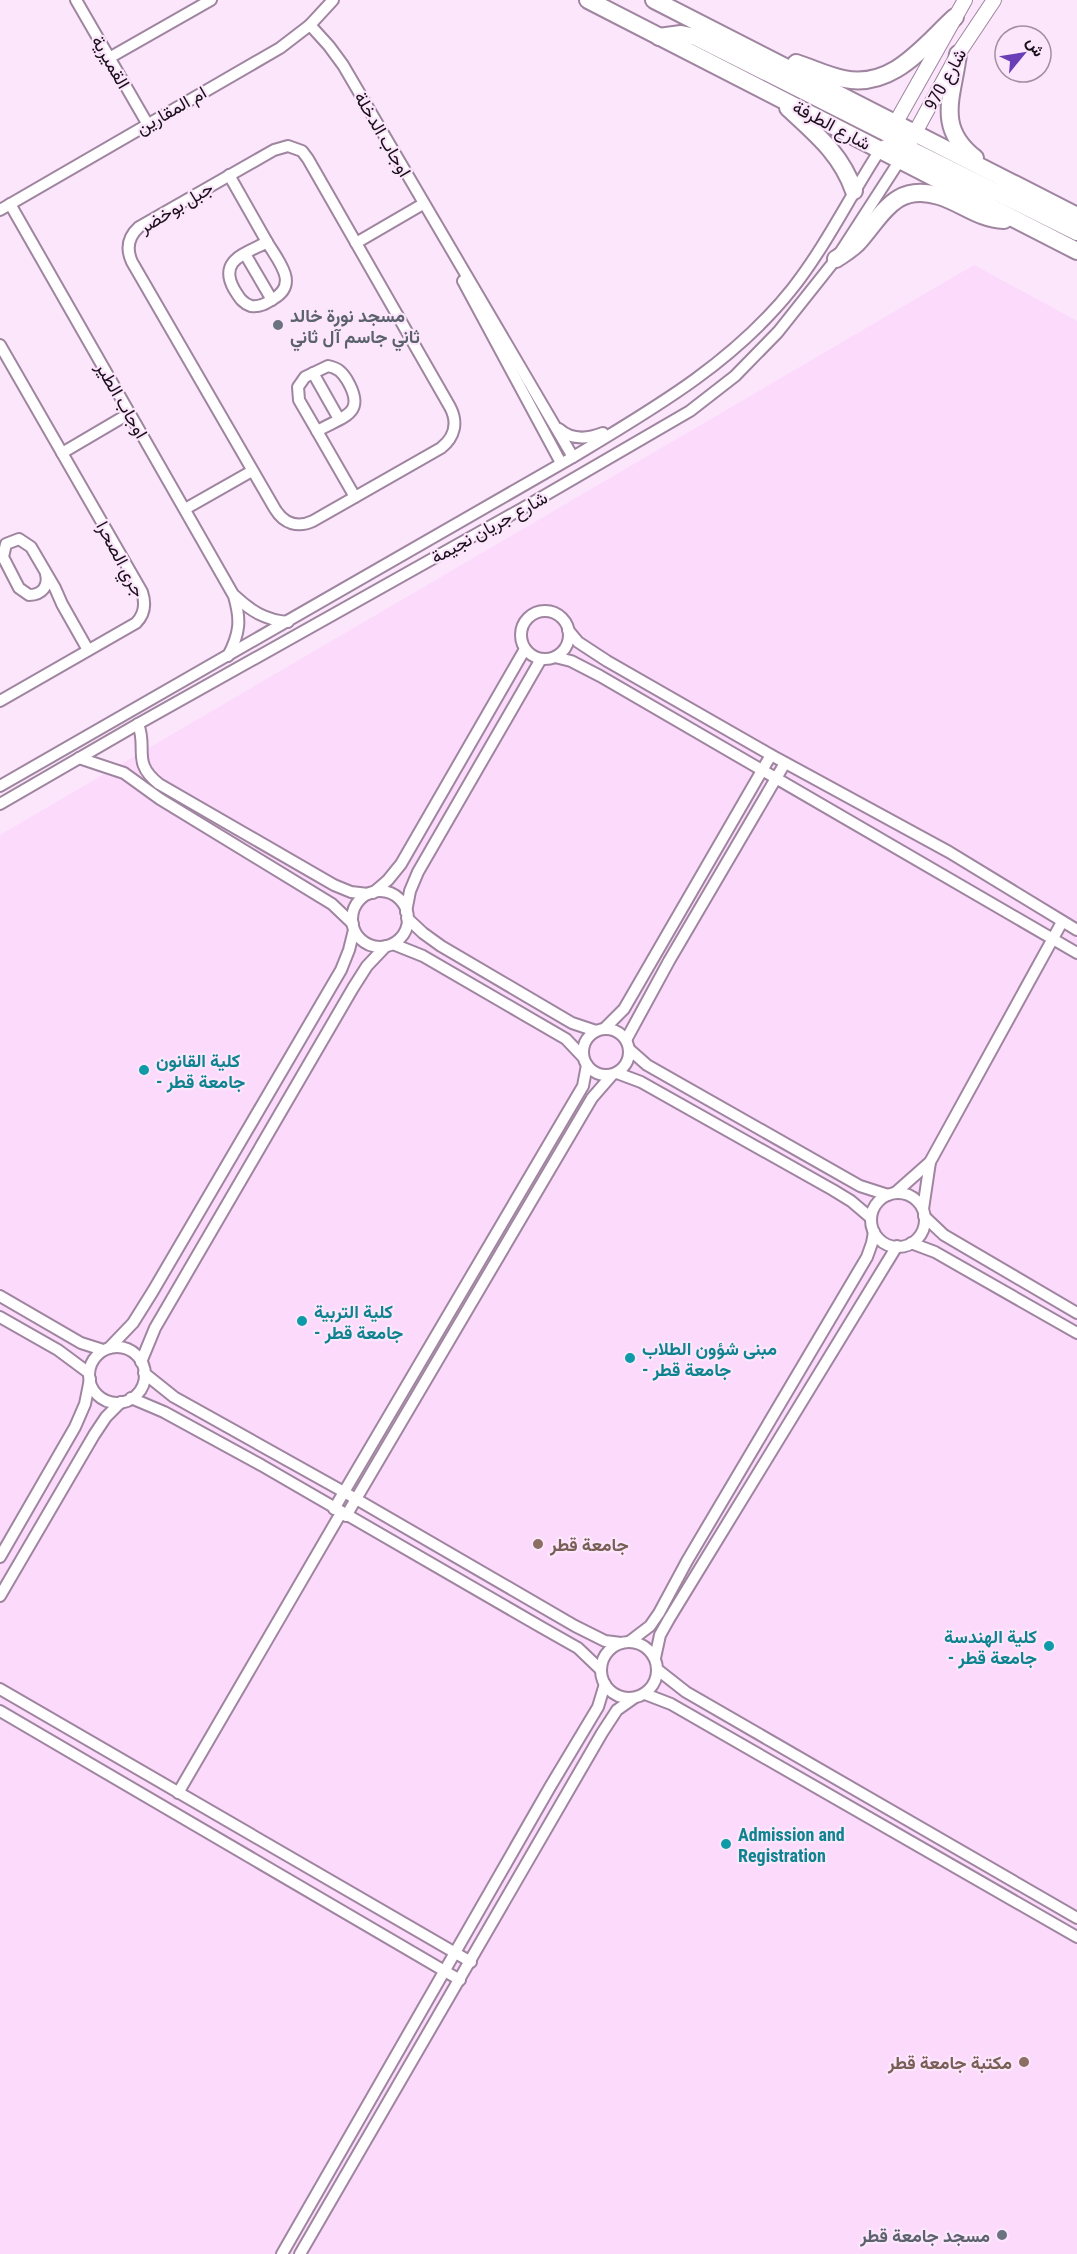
<svg xmlns="http://www.w3.org/2000/svg" width="1077" height="2254" viewBox="0 0 1077 2254" font-family="'Roboto Condensed',Vazirmatn,sans-serif">
<style>
.built{fill:#fcdafc}
.lines{fill:none;stroke-linecap:round;stroke-linejoin:round}
.street-casing{stroke:#9f859f;stroke-width:14}
.secondary-casing{stroke:#9f859f;stroke-width:16}
.primary-casing{stroke:#9f859f;stroke-width:20}
.street{stroke:#fff;stroke-width:10}
.secondary{stroke:#fff;stroke-width:14}
.primary{stroke:#fff;stroke-width:16}
.worship-dot{fill:#6b7280;stroke:#fce6fc;stroke-width:2}
.culture-dot{fill:#0f9aa8;stroke:#fce6fc;stroke-width:2}
.education-dot{fill:#8d6e63;stroke:#fce6fc;stroke-width:2}
.labels{text-anchor:middle;dominant-baseline:central;stroke-width:4.5;stroke-linejoin:round;paint-order:stroke}
.street-label{font-size:18px;fill:#180f18;stroke:#fce6fc}
.worship-label{font-size:18px;font-weight:bold;fill:#5b616d;stroke:#fce6fc;text-anchor:start}
.culture-label{font-size:18px;font-weight:bold;fill:#0d838f;stroke:#fce6fc;text-anchor:start}
.education-label{font-size:18px;font-weight:bold;fill:#785e54;stroke:#fce6fc;text-anchor:start}
</style>
<rect width="100%" height="100%" fill="#fce6fc"/>
<polygon class="built" points="974,265 1077,321 1077,2254 0,2254 0,835"/>
<g class="lines">
<g class="street-casing">
<g id="street">
<polyline points="76,0 147,123"/>
<polyline points="310,25 329,46 343,65 573,457"/>
<polyline points="109,58 211,0"/>
<path d="M288 146 302 151 308 159 450 407C458 422 455 437 441 448L313 521C298 528 284 524 275 509L132 262C126 249 128 237 139 227L274 150Z"/>
<polyline points="229,175 267,242"/>
<path d="M10 204 234 596C241 620 240 633 228 656"/>
<polyline points="0,210 280,48 310,25 333,0"/>
<path d="M267 242C278 261 300 284 273 299 265 304 260 307 251 306 242 303 239 297 234 289 218 260 245 254 267 242Z"/>
<polyline points="356,243 423,204"/>
<polyline points="245,254 272,300"/>
<polyline points="463,281 561,463"/>
<path d="M0 345 142 592C146 604 145 614 136 623L0 701"/>
<path d="M328 366C338 368 342 372 347 380 367 414 344 416 317 431L299 400 298 387 305 377Z"/>
<polyline points="313,373 339,419"/>
<path d="M559 429C571 440 588 439 603 433"/>
<polyline points="317,431 355,497"/>
<polyline points="62,453 130,413"/>
<polyline points="185,509 252,471"/>
<path d="M46 574C49 586 42 595 29 595L19 588 3 557 6 544 19 539 31 547 55 588 62 604 88 650"/>
<path d="M235 596C251 611 265 620 288 622"/>
<circle cx="545" cy="635" r="24"/>
<polyline points="568,630 578,642 607,661 771,755 949,852 1077,930"/>
<polyline points="555,657 571,661 600,676 1077,953"/>
<path d="M138 724C148 749 131 762 159 784L334 885 351 892 368 894"/>
<polyline points="79,758 124,773 160,799 332,904 353,924"/>
<path d="M0 786 573 457C653 409 733 363 792 289 826 246 850 196 880 150"/>
<polyline points="0,804 138,724 523,508 690,411 735,376 778,332 836,259 900,160"/>
<circle cx="380" cy="919" r="28"/>
<polyline points="373,893 388,880 401,864 525,649"/>
<polyline points="406,912 410,891 418,872 541,659"/>
<polyline points="407,918 423,933 441,946 572,1023 596,1031"/>
<polyline points="393,944 423,956 566,1039 583,1057"/>
<circle cx="606" cy="1052" r="23"/>
<polyline points="604,1029 624,1009 771,755"/>
<polyline points="626,1040 669,961 785,763"/>
<polyline points="630,1050 647,1065 860,1186 888,1195"/>
<polyline points="617,1073 641,1082 833,1190 851,1201 871,1218"/>
<polyline points="895,1193 930,1162 1062,922"/>
<circle cx="898" cy="1220" r="27"/>
<polyline points="923,1209 930,1162"/>
<polyline points="924,1216 944,1235 1077,1313"/>
<polyline points="911,1243 935,1252 1077,1333"/>
<polyline points="0,1296 81,1343 103,1350"/>
<polyline points="0,1317 58,1350 89,1373"/>
<circle cx="117" cy="1375" r="28"/>
<polyline points="109,1348 133,1323 153,1291 341,970 349,950 354,930"/>
<polyline points="141,1362 155,1328 353,988 367,966 386,946"/>
<polyline points="144,1373 174,1397 344,1492 575,1626 605,1641 621,1643"/>
<polyline points="131,1398 164,1412 261,1465 541,1627 578,1648 601,1670"/>
<polyline points="334,1509 583,1086 587,1065"/>
<polyline points="346,1516 592,1098 612,1075"/>
<polyline points="0,1557 75,1427 85,1404 90,1379"/>
<polyline points="0,1596 94,1435 106,1417 121,1402"/>
<circle cx="629" cy="1670" r="28"/>
<polyline points="629,1642 650,1626 659,1613 687,1561 867,1257 872,1243 874,1232"/>
<polyline points="655,1658 660,1635 669,1619 897,1246"/>
<polyline points="658,1670 686,1692 1077,1918"/>
<polyline points="0,1689 471,1962"/>
<polyline points="645,1694 671,1704 1077,1937"/>
<polyline points="0,1711 460,1980"/>
<polyline points="178,1793 341,1513"/>
<polyline points="282,2254 550,1787 598,1707 605,1684"/>
<polyline points="300,2254 602,1733 617,1710 634,1698"/>
</g>
</g>
<g class="secondary-casing">
<g id="secondary">
<polyline points="891,131 965,0"/>
<polyline points="911,140 958,54 994,0"/>
</g>
</g>
<g class="primary-casing">
<g id="primary">
<polyline points="588,0 1077,251"/>
<polyline points="654,0 1077,216"/>
<polyline points="659,37 681,34 696,37 889,134 898,136 911,135"/>
<path d="M958 54C953 96 935 127 975 158"/>
<path d="M796 63C812 68 828 76 844 79 893 89 923 46 955 17"/>
<path d="M788 108C816 134 841 154 854 191"/>
<polyline points="886,148 898,146 907,148 1077,232"/>
<path d="M836 259C845 253 854 248 861 239 884 212 897 183 939 196 962 203 979 219 1004 220"/>
</g>
</g>
<use href="#street" class="street"/>
<use href="#secondary" class="secondary"/>
<use href="#primary" class="primary"/>
</g>
<g class="worship-dot">
<circle cx="278" cy="325" r="6"/>
<circle cx="1002" cy="2235" r="6"/>
</g>
<g class="culture-dot">
<circle cx="144" cy="1070" r="6"/>
<circle cx="302" cy="1321" r="6"/>
<circle cx="630" cy="1358" r="6"/>
<circle cx="1049" cy="1646" r="6"/>
<circle cx="726" cy="1844" r="6"/>
</g>
<g class="education-dot">
<circle cx="538" cy="1544" r="6"/>
<circle cx="1024" cy="2062" r="6"/>
</g>
<g class="labels">
<g class="street-label">
<text transform="translate(111 62) rotate(60)">القميرية</text>
<text transform="translate(945 79) rotate(-61)">شارع 970</text>
<text transform="translate(171 110) rotate(-30)">ام المقارين</text>
<text transform="translate(832 125) rotate(28)">شارع الطرفة</text>
<text transform="translate(383 134) rotate(60)">اوجاب الدخلة</text>
<text transform="translate(176 207) rotate(-31)">جبل بوخضر</text>
<text transform="translate(122 400) rotate(60)">اوجاب الطير</text>
<text transform="translate(489 527) rotate(-29)">شارع جريان نجيمة</text>
<text transform="translate(121 559) rotate(62)">جري الصحرا</text>
</g>
<g class="worship-label">
<text x="290" y="315">مسجد نورة خالد<tspan x="290" dy="21">ثاني جاسم آل ثاني</tspan></text>
<text x="990" y="2235" text-anchor="end">مسجد جامعة قطر</text>
</g>
<g class="culture-label">
<text x="156" y="1060">كلية القانون<tspan x="156" dy="21">- جامعة قطر</tspan></text>
<text x="314" y="1311">كلية التربية<tspan x="314" dy="21">- جامعة قطر</tspan></text>
<text x="642" y="1348">مبنى شؤون الطلاب<tspan x="642" dy="21">- جامعة قطر</tspan></text>
<text x="1037" y="1636" text-anchor="end">كلية الهندسة<tspan x="1037" dy="21">- جامعة قطر</tspan></text>
<text x="738" y="1834">Admission and<tspan x="738" dy="21">Registration</tspan></text>
</g>
<g class="education-label">
<text x="550" y="1544">جامعة قطر</text>
<text x="1012" y="2062" text-anchor="end">مكتبة جامعة قطر</text>
</g>
</g>
<g transform="translate(1023 54) rotate(60)"><circle r="28" fill="#fce6fc" stroke="#a190a1" stroke-width="1.5"/>
<path d="M0-4.5L10 22L0 15L-10 22Z" fill="#6a3eb6"/>
<text y="-9" font-size="16" font-weight="bold" text-anchor="middle" fill="#180f18">ش</text>
</g>
</svg>
